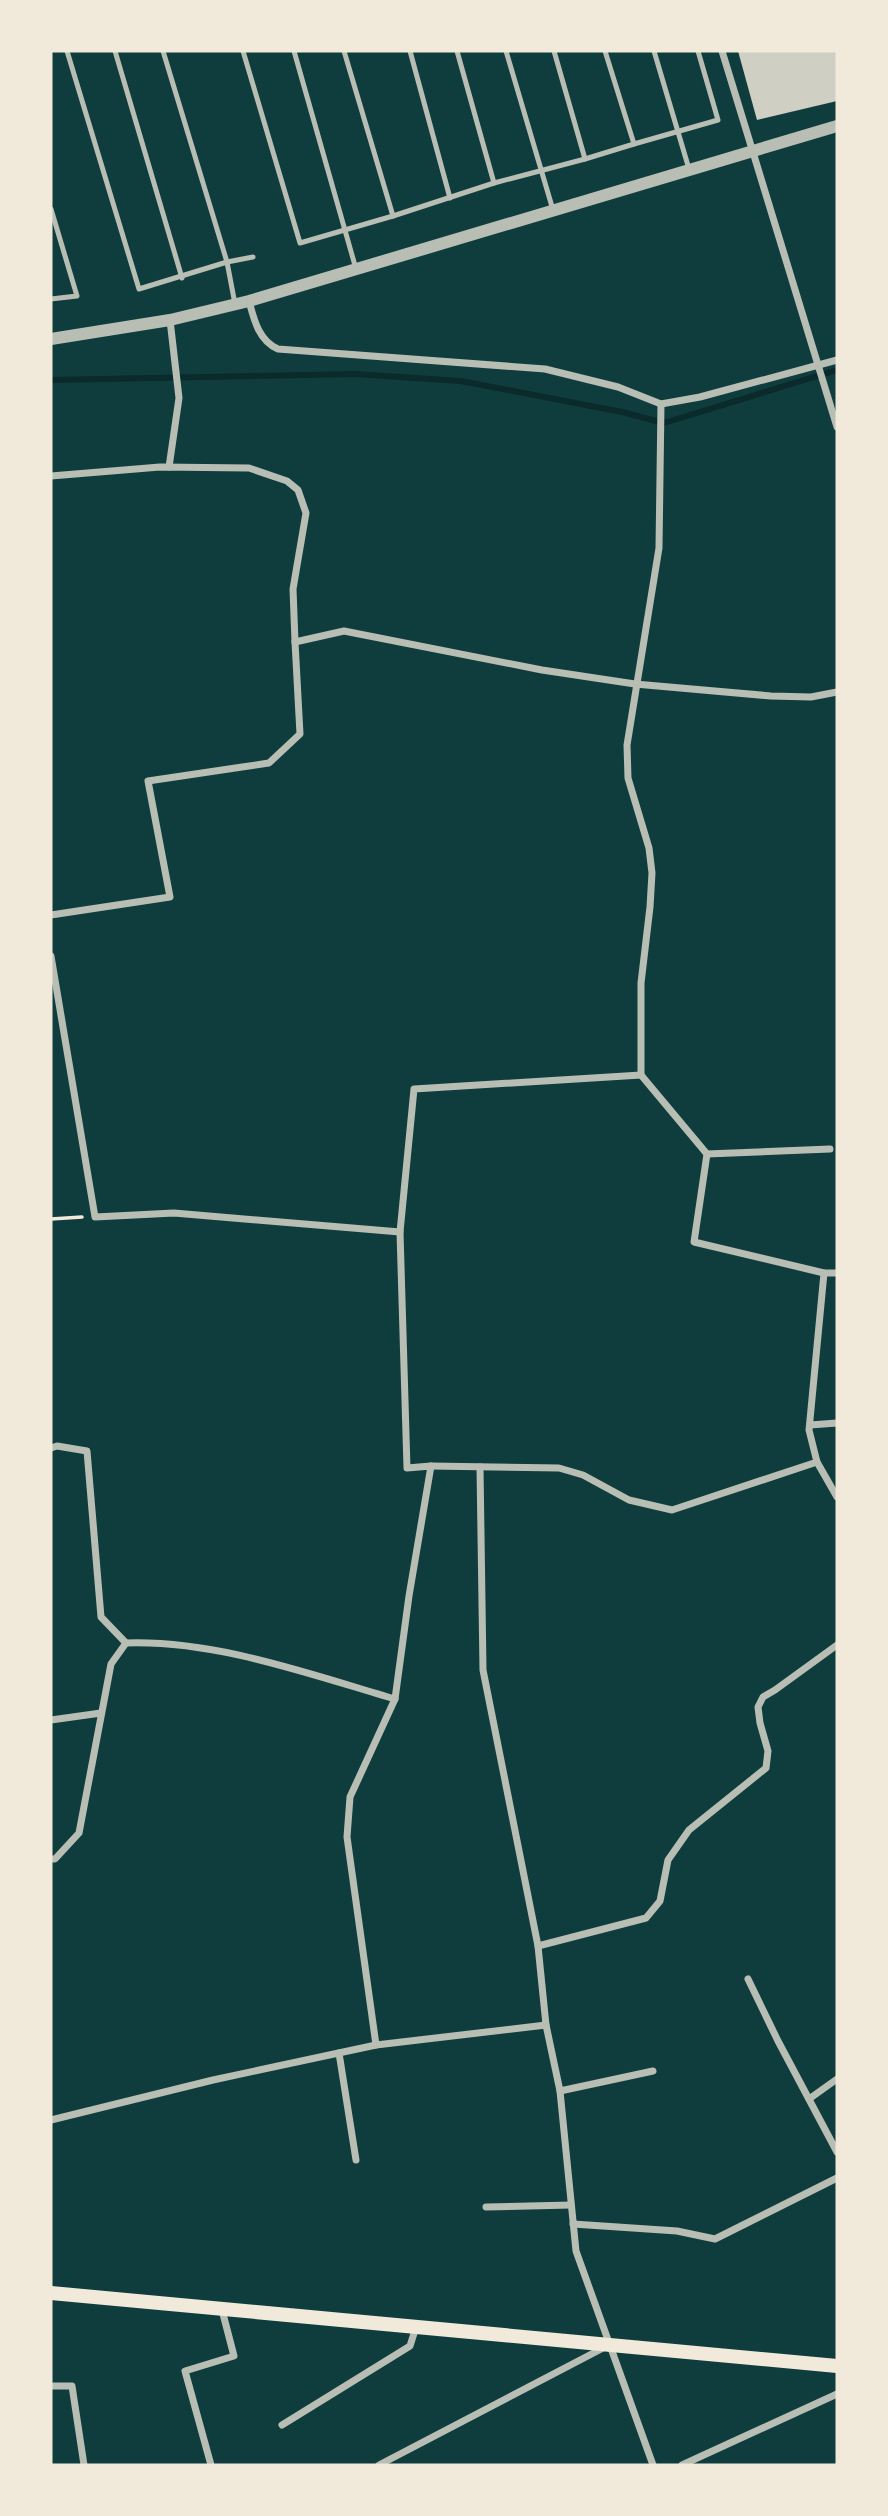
<svg xmlns="http://www.w3.org/2000/svg" width="888" height="2516" viewBox="0 0 888 2516" font-family="'IBM Plex Sans',sans-serif">
<style>
.lines{fill:none;stroke-linecap:round;stroke-linejoin:round}
.stream{stroke:#0a2a2b;stroke-width:6}
.building{fill:#cfcfc3}
.path{stroke:#f1e9da;stroke-width:3.5}
.service{stroke:#b8beb3;stroke-width:5}
.minor{stroke:#b8beb3;stroke-width:7}
.tertiary{stroke:#b8beb3;stroke-width:12}
.secondary{stroke:#f1e9da;stroke-width:14}
</style>
<rect width="100%" height="100%" fill="#0f3d3e"/>
<g class="lines">
<polyline class="stream" points="51,380 355,374 461,381 622,412 664,423 837,370"/>
</g>
<polygon class="building" points="738,51 837,51 837,101 757,120"/>
<g class="lines">
<polyline class="path" points="51,1219 82,1217"/>
<g class="service">
<polyline points="67,51 139,289 227,262 253,257"/>
<polyline points="115,51 182,278"/>
<polyline points="163,51 227,262 235,304"/>
<polyline points="243,51 300,243 393,216 344,51"/>
<polyline points="294,51 356,269"/>
<polyline points="410,51 450,198"/>
<polyline points="457,51 494,183 585,159 554,51"/>
<polyline points="506,51 553,210"/>
<polyline points="605,51 634,144 718,120 698,51"/>
<polyline points="654,51 689,169"/>
<polyline points="585,159 634,144"/>
<polyline points="51,209 77,296 51,299"/>
<polyline points="393,216 494,183"/>
</g>
<g class="minor">
<polyline points="722,51 837,427"/>
<path d="M249 301C254 320 259 341 278 349L545 369 618 387 661 404 700 397 837 360"/>
<polyline points="169,467 179,398 170,320"/>
<polyline points="51,476 160,467 249,468 287,481 298,490 306,513 293,589 295,642"/>
<polyline points="51,915 170,897 148,781 269,763 300,734 295,642 344,631 542,670 635,684 771,696 811,697 837,692"/>
<polyline points="51,956 95,1217 174,1213 400,1232"/>
<polyline points="641,1075 707,1154 694,1242 824,1273 837,1273"/>
<polyline points="707,1154 830,1149"/>
<polyline points="824,1273 809,1430 817,1462 837,1497"/>
<polyline points="810,1425 837,1423"/>
<polyline points="51,1448 57,1446 87,1451 101,1617 126,1643"/>
<polyline points="431,1466 559,1468 583,1475 629,1500 672,1510 817,1462"/>
<polyline points="480,1467 483,1670 538,1946"/>
<polyline points="51,1720 101,1713"/>
<path d="M51 1859H55L79 1833 111 1664 126 1643C216 1640 309 1674 395 1699"/>
<polyline points="748,1979 778,2041 837,2152"/>
<polyline points="376,2045 347,1837 350,1797 395,1699 409,1596 431,1466 407,1468 400,1232 414,1089 641,1075 641,983 650,907 652,873 649,848 628,778 627,745 659,548 661,404"/>
<polyline points="339,2053 356,2160"/>
<polyline points="560,2091 653,2071"/>
<polyline points="809,2099 837,2079"/>
<polyline points="51,2120 213,2080 376,2045 546,2025"/>
<polyline points="486,2207 571,2205"/>
<polyline points="573,2224 677,2231 715,2239 837,2178"/>
<polyline points="51,2386 72,2386 84,2465"/>
<polyline points="282,2425 410,2346 416,2327"/>
<polyline points="211,2465 185,2371 234,2356 222,2310"/>
<polyline points="379,2465 605,2347"/>
<polyline points="653,2465 576,2251 560,2091 546,2025 538,1946 646,1918 660,1901 668,1860 689,1830 766,1768 768,1751 760,1723 758,1707 763,1697 775,1690 837,1645"/>
<polyline points="682,2465 837,2394"/>
</g>
<polyline class="tertiary" points="51,339 170,320 249,301 837,126"/>
<polyline class="secondary" points="51,2293 837,2366"/>
</g>
<rect width="888" height="2516" fill="none" stroke="#f1e9da" stroke-width="105"/>
</svg>
